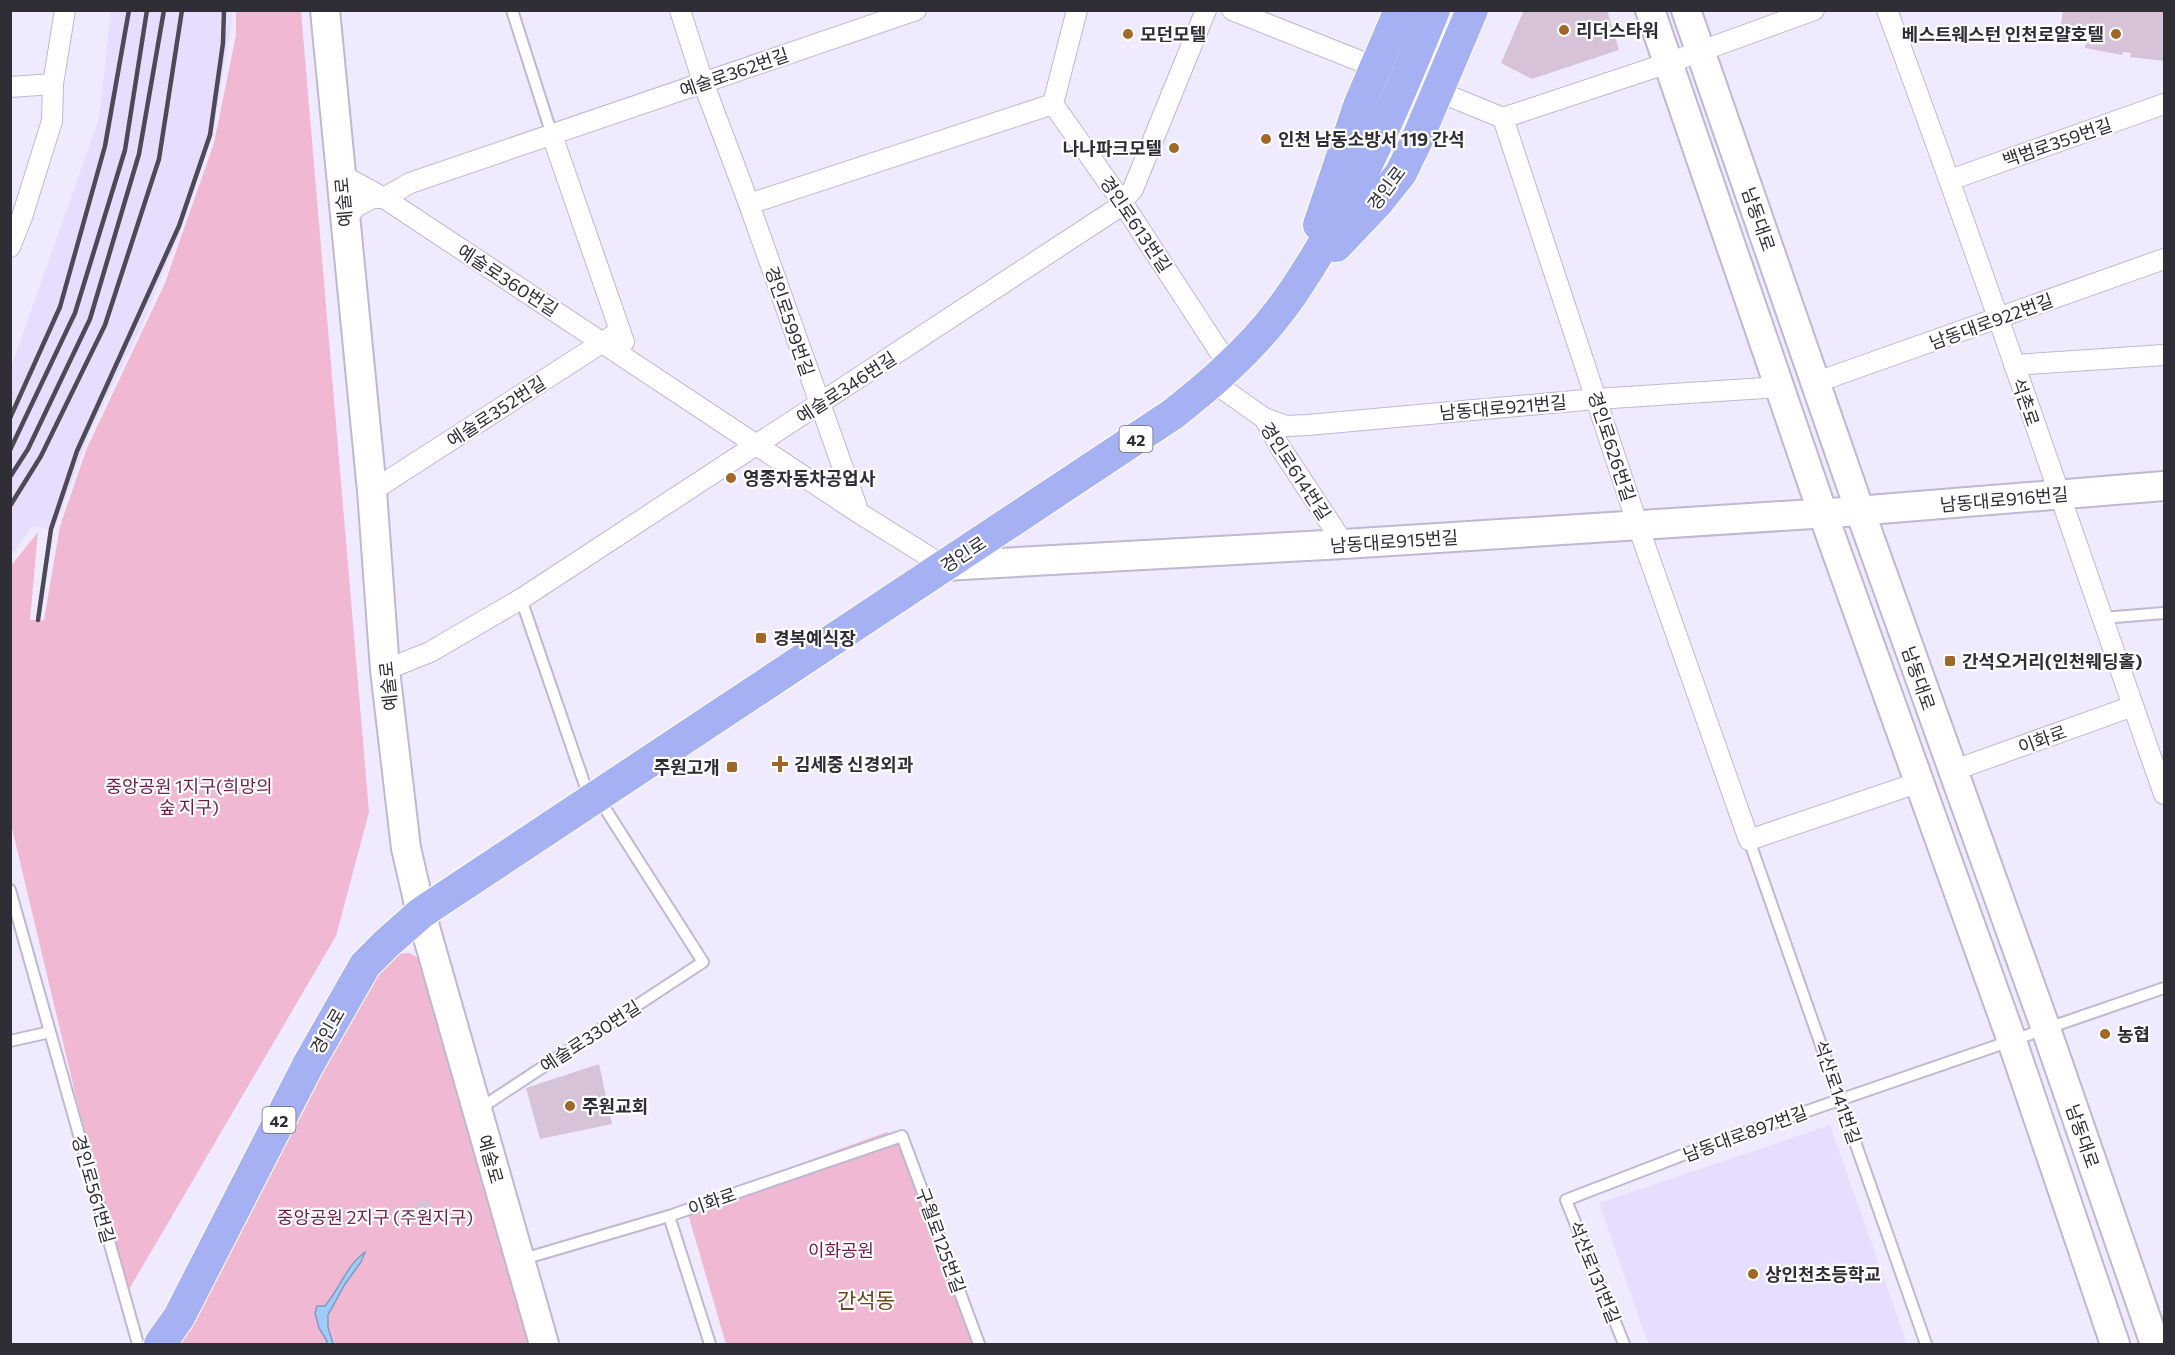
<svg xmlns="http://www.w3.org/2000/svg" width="2175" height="1355" viewBox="0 0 2175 1355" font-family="Commissioner,'Noto Sans KR',sans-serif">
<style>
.built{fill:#e7deff}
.green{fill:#f0b8d2}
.water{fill:#9ecbf7;stroke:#7d9cbd;stroke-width:1.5}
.building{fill:#d6c3d7}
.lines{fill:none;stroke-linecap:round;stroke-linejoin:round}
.lane-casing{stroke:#bfb8d1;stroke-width:14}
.street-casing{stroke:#bfb8d1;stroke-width:22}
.secondary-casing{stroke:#bfb8d1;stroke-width:32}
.primary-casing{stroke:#fff;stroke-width:34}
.lane{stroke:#fff;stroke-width:10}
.street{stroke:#fff;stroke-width:20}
.secondary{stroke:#fff;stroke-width:28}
.primary{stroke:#a5b1f2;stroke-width:32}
.rail{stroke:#4d4a55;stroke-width:4.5}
.poi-dot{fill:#a16727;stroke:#fff;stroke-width:2}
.labels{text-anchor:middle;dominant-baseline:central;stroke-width:4.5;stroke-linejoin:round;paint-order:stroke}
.shield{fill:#fff;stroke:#6d6c72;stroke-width:1.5}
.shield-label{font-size:16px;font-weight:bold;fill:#2f2d36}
.poi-label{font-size:18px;font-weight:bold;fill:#2f2d36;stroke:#fff;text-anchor:start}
.street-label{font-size:18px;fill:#2f2d36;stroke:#fff}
.park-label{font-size:18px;fill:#701c4d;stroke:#fff}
.quarter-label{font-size:21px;fill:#6d4519;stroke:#fff}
</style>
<rect width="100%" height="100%" fill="#f0eaff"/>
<g class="built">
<polygon points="111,11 232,11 232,23 213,131 179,235 143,323 89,434 54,530 32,526 11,556 11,367 99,119"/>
<polygon points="1830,1125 1907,1344 1648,1344 1599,1203"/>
</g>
<g class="green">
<polygon points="236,11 301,11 369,812 336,936 124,1298 11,824 10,567 38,532 30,620 44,620 60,526 87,448 165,283 214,143 236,35"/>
<polygon points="410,953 423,961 545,1344 164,1344 365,965 394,954"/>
<polygon points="887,1132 902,1140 976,1344 726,1344 688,1214 696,1202"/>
</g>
<path class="water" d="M365 1252 361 1262 345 1284 328 1315V1327L333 1344H326L327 1341 319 1328 315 1313 317 1306H325C340 1288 347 1265 365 1252Z"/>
<g class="building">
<polygon points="1524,10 1607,10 1619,50 1532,79 1501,63"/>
<polygon points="2063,10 2164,10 2164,61 2130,57 2131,53 2123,52 2122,55 2085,48 2087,39 2066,37 2067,32 2060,31"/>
<polygon points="599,1064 612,1124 540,1139 526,1088"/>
<polygon points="425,1199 431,1203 431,1212 423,1216 416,1212 417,1203"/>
</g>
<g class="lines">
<g class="lane-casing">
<g id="lane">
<polyline points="512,10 552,135"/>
<polyline points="521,599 589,797"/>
<polyline points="2102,618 2164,613"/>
<polyline points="1749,840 1926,1344"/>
<polyline points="10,890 138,1344"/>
<polyline points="10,1041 50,1032"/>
<polyline points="479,1109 703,962 599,799"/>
<polyline points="669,1216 710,1344"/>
<polyline points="520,1260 669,1216 902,1136 979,1344"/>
<polyline points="1624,1344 1566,1200 1706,1146 2164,988"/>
</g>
</g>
<g class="street-casing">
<g id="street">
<polyline points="680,10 703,82 749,204 859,513 944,566"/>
<polyline points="1077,10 1053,104 1122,202 1229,366"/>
<polyline points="1232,10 1375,67"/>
<path d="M1887 10C1984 270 2072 533 2164 794"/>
<polyline points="10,87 53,84"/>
<polyline points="1437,91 1503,118 1638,526 1749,840 1920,782"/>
<polyline points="1503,118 1668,63 1814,10"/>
<polyline points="552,135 624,342"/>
<polyline points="340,174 384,198 859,513"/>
<polyline points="1950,180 2164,104"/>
<polyline points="749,204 1053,104"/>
<polyline points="344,220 357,206 373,198 384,198 410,183 916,10"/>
<polyline points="10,247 22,217 52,121 53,84 65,10"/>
<polyline points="2014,365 2164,355"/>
<polyline points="1213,382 1264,418 1280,447 1344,544"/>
<polyline points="1817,382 2164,259"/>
<polyline points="1264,418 1286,426 1308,425 1596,399 1780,387"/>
<polyline points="372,491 620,331"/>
<polyline points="385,670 430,652 521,599 1116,209 1133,189 1206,10"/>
<polyline points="1952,771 2133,706"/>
</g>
</g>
<g class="secondary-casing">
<g id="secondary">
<polyline points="325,10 372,491 385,670 406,848 421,913 544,1344"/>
<polyline points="1650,10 1823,514 2012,1041 2115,1344"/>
<polyline points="1686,10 1860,511 2046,1029 2155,1344"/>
<polyline points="944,566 1344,544 1844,512 2164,486"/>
</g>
</g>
<g class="primary-casing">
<g id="primary">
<polyline points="1319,225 1359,106 1400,10"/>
<polyline points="1336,246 1377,203 1401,173 1416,142 1472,10"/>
<path d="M160 1344 179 1317 308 1065 365 965 386 944 421 913 1173 414C1211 384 1248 352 1278 313 1295 292 1309 268 1323 245 1368 170 1401 91 1434 10"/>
</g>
</g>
<use href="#lane" class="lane"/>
<use href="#street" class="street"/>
<use href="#secondary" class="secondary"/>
<use href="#primary" class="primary"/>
<g class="rail">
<polyline points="10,418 60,307 105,146 129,10"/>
<polyline points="10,450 75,313 125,150 147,10"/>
<polyline points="10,477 28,449 90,319 139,154 164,10"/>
<polyline points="10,506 41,456 105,325 159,159 182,10"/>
<polyline points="38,620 51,529 77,451 179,226 210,135 223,43 224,10"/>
</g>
</g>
<g class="poi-dot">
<circle cx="1564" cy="30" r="6"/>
<circle cx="1128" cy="34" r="6"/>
<circle cx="2116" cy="34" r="6"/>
<circle cx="1266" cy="139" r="6"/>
<circle cx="1174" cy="148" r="6"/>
<circle cx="731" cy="478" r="6"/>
<rect x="755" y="632" width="12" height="12" rx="3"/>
<rect x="1944" y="655" width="12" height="12" rx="3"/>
<path d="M777 755h6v6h6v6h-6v6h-6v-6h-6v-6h6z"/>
<rect x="726" y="761" width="12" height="12" rx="3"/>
<circle cx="2105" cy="1034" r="6"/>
<circle cx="570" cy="1106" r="6"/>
<circle cx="1753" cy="1274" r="6"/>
</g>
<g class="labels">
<g class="shield">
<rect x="1119.5" y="426" width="33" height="26" rx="4.5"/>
<rect x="262.5" y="1107" width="33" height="26" rx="4.5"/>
</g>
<g class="shield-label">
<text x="1136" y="439">42</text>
<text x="279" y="1120">42</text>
</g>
<g class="poi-label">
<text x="1576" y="30">리더스타워</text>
<text x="1140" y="34">모던모텔</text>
<text x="2104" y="34" text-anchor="end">베스트웨스턴 인천로얄호텔</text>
<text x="1278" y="139">인천 남동소방서 119 간석</text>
<text x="1162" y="148" text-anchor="end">나나파크모텔</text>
<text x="743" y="478">영종자동차공업사</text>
<text x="773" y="638">경복예식장</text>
<text x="1962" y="661">간석오거리(인천웨딩홀)</text>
<text x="794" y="764">김세중 신경외과</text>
<text x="720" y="767" text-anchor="end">주원고개</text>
<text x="2117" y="1034">농협</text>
<text x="582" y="1106">주원교회</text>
<text x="1765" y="1274">상인천초등학교</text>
</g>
<g class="street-label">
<text transform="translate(734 72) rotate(-19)">예술로362번길</text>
<text transform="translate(2057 142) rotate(-19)">백범로359번길</text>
<text transform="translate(1386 188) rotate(-53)">경인로</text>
<text transform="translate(343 202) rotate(-95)">예술로</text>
<text transform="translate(1759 219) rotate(71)">남동대로</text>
<text transform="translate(1136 224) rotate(56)">경인로613번길</text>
<text transform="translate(508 280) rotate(33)">예술로360번길</text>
<text transform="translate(790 321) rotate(71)">경인로599번길</text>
<text transform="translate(1991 321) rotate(-20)">남동대로922번길</text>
<text transform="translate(846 387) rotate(-33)">예술로346번길</text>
<text transform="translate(2026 402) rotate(71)">석촌로</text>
<text transform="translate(1503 407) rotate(-5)">남동대로921번길</text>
<text transform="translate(496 411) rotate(-33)">예술로352번길</text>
<text transform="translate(1612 446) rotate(72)">경인로626번길</text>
<text transform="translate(1296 471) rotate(57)">경인로614번길</text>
<text transform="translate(2004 499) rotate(-5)">남동대로916번길</text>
<text transform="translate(1394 541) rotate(-4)">남동대로915번길</text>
<text transform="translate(963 554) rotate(-33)">경인로</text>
<text transform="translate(1919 678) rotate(71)">남동대로</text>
<text transform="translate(388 686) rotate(-96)">예술로</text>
<text transform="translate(2042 739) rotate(-20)">이화로</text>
<text transform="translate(327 1031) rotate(-60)">경인로</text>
<text transform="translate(590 1036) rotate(-33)">예술로330번길</text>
<text transform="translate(1838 1092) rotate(71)">석산로141번길</text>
<text transform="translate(1745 1133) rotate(-20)">남동대로897번길</text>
<text transform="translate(2083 1136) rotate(71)">남동대로</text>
<text transform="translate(491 1159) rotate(74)">예술로</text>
<text transform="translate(94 1189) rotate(74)">경인로561번길</text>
<text transform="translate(712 1201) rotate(-19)">이화로</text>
<text transform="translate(941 1240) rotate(70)">구월로125번길</text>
<text transform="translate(1595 1272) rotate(68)">석산로131번길</text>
</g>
<g class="park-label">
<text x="189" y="786">중앙공원 1지구(희망의<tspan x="189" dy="21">숲 지구)</tspan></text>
<text x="375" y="1217">중앙공원 2지구 (주원지구)</text>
<text x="841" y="1250">이화공원</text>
</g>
<g class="quarter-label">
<text x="866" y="1299">간석동</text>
</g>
</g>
<rect width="2175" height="1355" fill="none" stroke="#2f2d36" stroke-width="24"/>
</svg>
